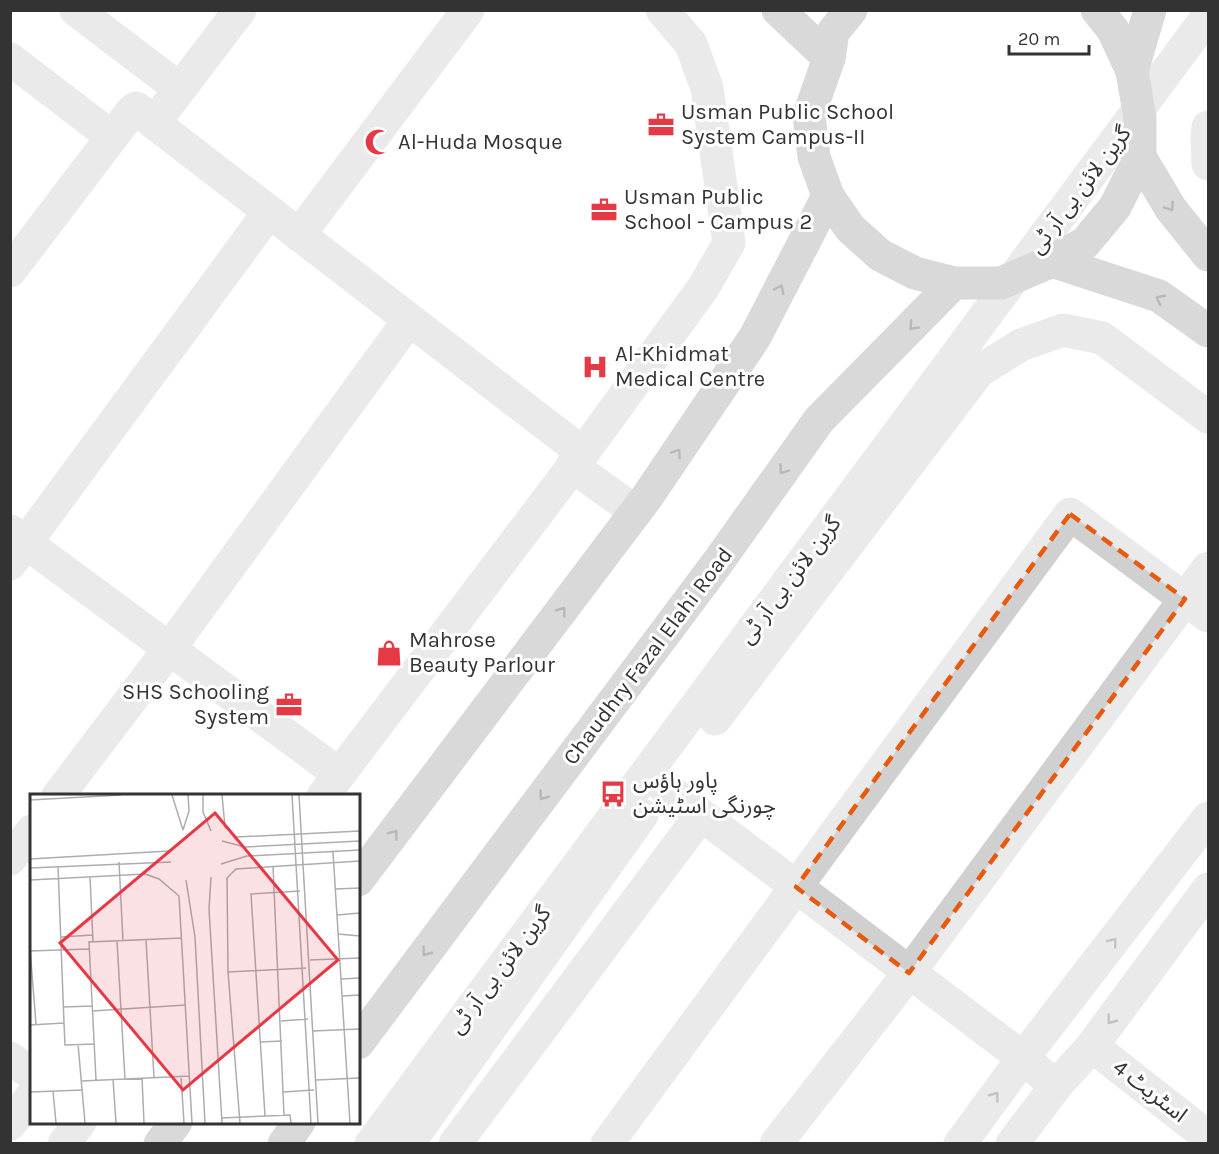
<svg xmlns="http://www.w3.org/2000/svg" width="1219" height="1154" viewBox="0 0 1219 1154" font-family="Karla,'Noto Sans Arabic',sans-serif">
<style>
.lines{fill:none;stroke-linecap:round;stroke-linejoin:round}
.minor{stroke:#d0d0d0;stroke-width:33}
.major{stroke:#ababab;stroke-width:33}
.oneway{stroke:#636363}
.oneway2{stroke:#7a7a7a}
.marked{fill:none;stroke:#e8590c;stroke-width:4.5;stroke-dasharray:12 8;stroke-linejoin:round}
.labels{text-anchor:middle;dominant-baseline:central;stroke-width:6;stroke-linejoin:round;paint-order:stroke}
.poi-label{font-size:22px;fill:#333;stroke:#fff;text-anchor:start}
.street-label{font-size:22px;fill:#333;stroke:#fff}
.inset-road{fill:none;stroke:#adadad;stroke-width:1.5}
.view{fill:#e63946;fill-opacity:0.15;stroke:#e63946;stroke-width:3}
.inset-edge{fill:none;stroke:#333;stroke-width:3}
</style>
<rect width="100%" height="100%" fill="#fff"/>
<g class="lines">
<g class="minor">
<polyline points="76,10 180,89"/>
<polyline points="10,59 112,137"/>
<polyline points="154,123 240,10"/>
<polyline points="1208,127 1207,137 1208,164"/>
<polyline points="299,235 468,10"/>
<polyline points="10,271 112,137 131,112 136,108 142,112 154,123 583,453"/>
<polyline points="572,466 636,512"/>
<polyline points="10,531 339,774"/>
<polyline points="10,564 269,212"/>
<polyline points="715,719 979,371 1021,345 1063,330 1102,338 1208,417"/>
<polyline points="663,786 1023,1058 1056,1086"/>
<polyline points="58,796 170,648 409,320"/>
<polyline points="323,796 583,453 703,288 729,243 707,88 691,44 662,10"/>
<polyline points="10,859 32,831"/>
<polyline points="1092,1046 1208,1137"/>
<polyline points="10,1058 32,1074"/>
<polyline points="10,1124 32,1096"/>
<polyline points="64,1144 80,1122"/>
<polyline points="371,1144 1208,16"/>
<polyline points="408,1144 642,815"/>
<polyline points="455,1144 701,815"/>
<polyline points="607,1144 1070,514 1208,616"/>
<polyline points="776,1144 909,973 1208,568"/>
<polyline points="960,1144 1023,1058 1208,818"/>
<polyline points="1012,1144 1056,1086 1092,1046 1208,889"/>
</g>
<g class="major">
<polyline points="778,10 829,58"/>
<polyline points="851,10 833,32 829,58 809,115 814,157 828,196 850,228 880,255 915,273 954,283 1001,283 1052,261 1085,243 1115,207 1140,157 1140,118 1132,71 1113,30 1097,10"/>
<polyline points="1132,71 1150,10"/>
<polyline points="1140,157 1171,209 1208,255"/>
<polyline points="1052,261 1159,296 1208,331"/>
<polyline points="358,880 647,497 755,337 828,196"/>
<polyline points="358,1043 718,562 819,420 954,283"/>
<polyline points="160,1144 176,1122"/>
<polyline points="284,1144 299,1122"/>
</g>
</g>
<defs><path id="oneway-chevron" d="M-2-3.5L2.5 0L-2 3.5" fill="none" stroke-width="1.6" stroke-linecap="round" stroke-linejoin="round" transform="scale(1.5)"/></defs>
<g class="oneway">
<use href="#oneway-chevron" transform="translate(1170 207) rotate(56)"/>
<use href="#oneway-chevron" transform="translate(780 289) rotate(-63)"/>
<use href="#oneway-chevron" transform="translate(1160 299) rotate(-152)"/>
<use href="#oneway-chevron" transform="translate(913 326) rotate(134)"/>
<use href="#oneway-chevron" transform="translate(677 453) rotate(-56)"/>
<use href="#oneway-chevron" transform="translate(783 470) rotate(125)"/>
<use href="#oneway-chevron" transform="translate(562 611) rotate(-53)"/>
<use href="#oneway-chevron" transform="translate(543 796) rotate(127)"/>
<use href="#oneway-chevron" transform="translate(394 834) rotate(-53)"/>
<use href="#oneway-chevron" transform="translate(426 952) rotate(127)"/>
</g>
<g class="oneway2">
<use href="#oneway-chevron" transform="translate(1113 942) rotate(-52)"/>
<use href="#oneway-chevron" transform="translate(1111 1020) rotate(127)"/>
<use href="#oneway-chevron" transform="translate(995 1096) rotate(-53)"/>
</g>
<path d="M0 0H1219V1154H0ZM1070 514 1185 599 909 973 796 887Z" fill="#fff" fill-opacity=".55" fill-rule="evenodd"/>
<path class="marked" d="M1070 514 1185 599 909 973 796 887Z"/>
<defs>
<g id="office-bare" transform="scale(2.07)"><path d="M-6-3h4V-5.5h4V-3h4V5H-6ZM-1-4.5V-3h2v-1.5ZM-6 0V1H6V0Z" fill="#e63946" stroke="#fff" stroke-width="2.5" paint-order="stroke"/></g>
<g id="mosque-bare" transform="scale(2.07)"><path d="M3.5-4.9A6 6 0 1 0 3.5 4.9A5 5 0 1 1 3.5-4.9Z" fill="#e63946" stroke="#fff" stroke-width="2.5" paint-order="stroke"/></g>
<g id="hospital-bare" transform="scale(2.07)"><path d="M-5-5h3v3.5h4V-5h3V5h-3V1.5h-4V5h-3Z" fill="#e63946" stroke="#fff" stroke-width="2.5" paint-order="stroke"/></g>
<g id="shop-bare" transform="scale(2.07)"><path d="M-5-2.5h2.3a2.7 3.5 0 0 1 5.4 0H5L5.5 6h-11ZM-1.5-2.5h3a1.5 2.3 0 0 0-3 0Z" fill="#e63946" stroke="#fff" stroke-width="2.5" paint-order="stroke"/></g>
<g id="bus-bare" transform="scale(2.07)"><path d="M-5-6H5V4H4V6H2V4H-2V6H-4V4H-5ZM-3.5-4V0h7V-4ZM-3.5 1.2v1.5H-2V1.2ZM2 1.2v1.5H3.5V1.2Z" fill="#e63946" stroke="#fff" stroke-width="2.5" paint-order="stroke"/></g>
</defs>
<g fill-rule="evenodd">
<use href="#office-bare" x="661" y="125"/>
<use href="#mosque-bare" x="378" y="142"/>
<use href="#office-bare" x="604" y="210"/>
<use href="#hospital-bare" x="595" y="367"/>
<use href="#shop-bare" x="389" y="653"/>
<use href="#office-bare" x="289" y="705"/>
<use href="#bus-bare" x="613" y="794"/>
</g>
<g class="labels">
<g class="poi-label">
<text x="681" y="112">Usman Public School<tspan x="681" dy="25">System Campus-II</tspan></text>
<text x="398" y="142">Al-Huda Mosque</text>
<text x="624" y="197">Usman Public<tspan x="624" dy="25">School - Campus 2</tspan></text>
<text x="615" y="354">Al-Khidmat<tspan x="615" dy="25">Medical Centre</tspan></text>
<text x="409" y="640">Mahrose<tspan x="409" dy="25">Beauty Parlour</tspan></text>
<text x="269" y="692" text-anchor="end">SHS Schooling<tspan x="269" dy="25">System</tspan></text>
<text x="633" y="781">پاور ہاؤس<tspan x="633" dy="25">چورنگی اسٹیشن</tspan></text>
</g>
<g class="street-label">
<text transform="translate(1080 190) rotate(-53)">گرین لائن بی آر ٹی</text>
<text transform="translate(790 580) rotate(-53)">گرین لائن بی آر ٹی</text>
<text transform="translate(648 656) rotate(-53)">Chaudhry Fazal Elahi Road</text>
<text transform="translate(500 970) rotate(-53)">گرین لائن بی آر ٹی</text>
<text transform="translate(1150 1091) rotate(38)">اسٹریٹ 4</text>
</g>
</g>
<g transform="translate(30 794)">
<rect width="330" height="330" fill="#fff"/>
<path class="inset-road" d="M142 1 153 36M173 1V18L181 37M192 1 195 33 207 43 330 37M262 1 281 329M269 1 288 329M0 6 91 1M153 36 159 17 158 1M192 47 215 53 330 47M303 58 320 329M0 65 139 57M89 68 93 147M191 70 217 62 330 56M28 72 34 229M243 72 254 321M0 74 141 68M60 83 63 148M181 83 179 115 192 329M0 86 115 80 129 85 149 102 162 329M156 86 165 143 175 329M305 95 330 94M307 121 330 119M308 140 330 142M31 143 62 141M116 146 124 283M87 147 95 285M0 155 6 230M0 157 59 155M280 166 330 164M198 178 276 174M311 185 330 184M312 202 330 201M33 213 62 212M62 217 156 211M251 227 278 225M0 231 34 229 35 251 64 250M283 237 330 235M230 248 252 247M48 250 55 329M151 282 154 329M112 284 114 329M83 285 86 329M66 286 59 148 152 144M286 286 330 284M52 287 160 282M23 297 26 329M0 298 53 296M253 298 284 296M235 322 221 100 270 97M191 324 260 321 261 329M210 329 198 178 197 84 206 75 330 67"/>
<path class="view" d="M185 19 308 166 153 296 30 149Z"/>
<rect width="330" height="330" class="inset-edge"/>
</g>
<rect width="1219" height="1154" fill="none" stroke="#333333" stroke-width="24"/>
<path d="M1009 45v9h80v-9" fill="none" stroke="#333333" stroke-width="3"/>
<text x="1018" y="45" font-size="18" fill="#333333" stroke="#ffffff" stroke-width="4.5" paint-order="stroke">20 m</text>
</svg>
